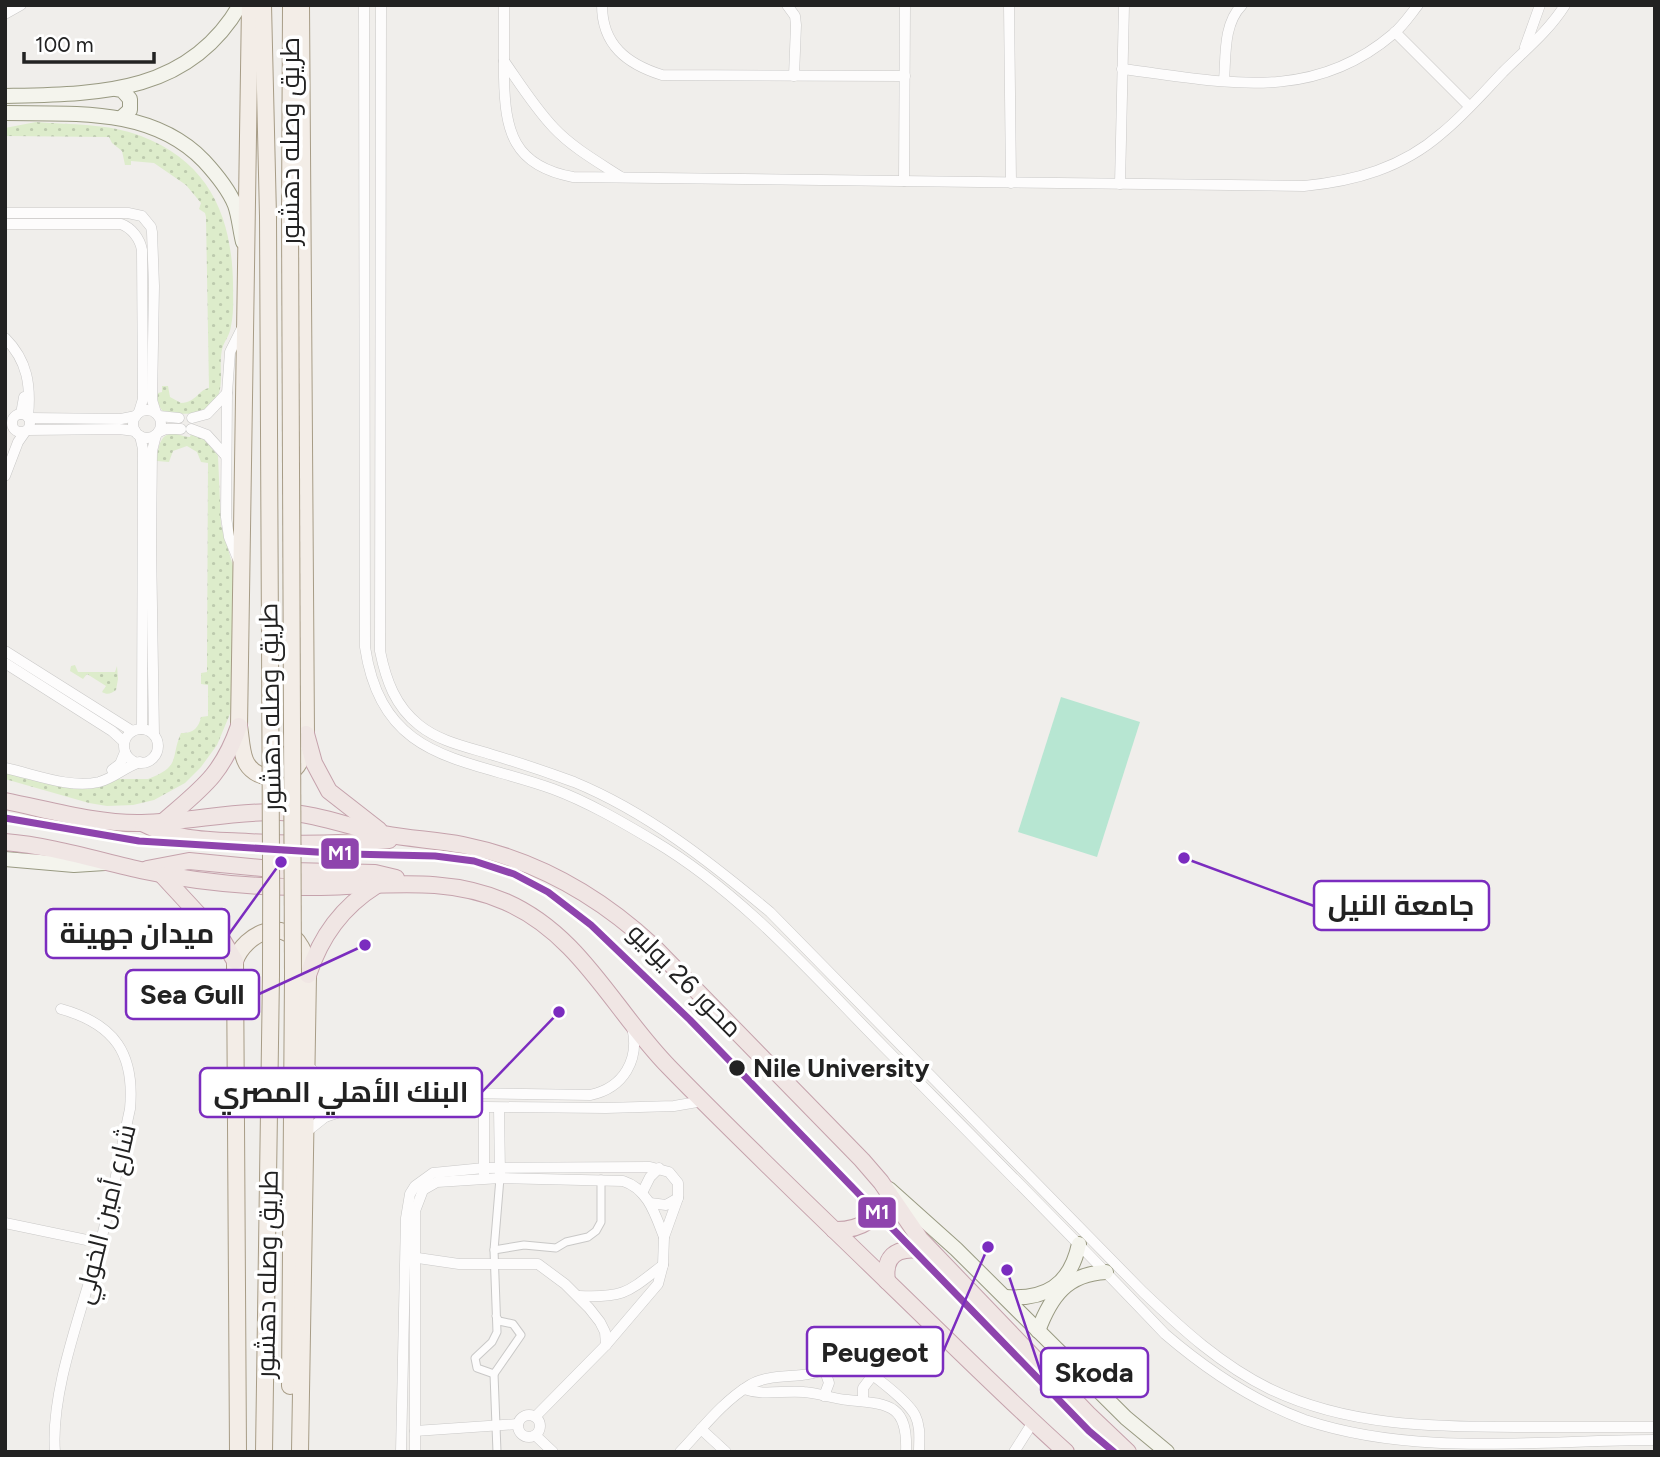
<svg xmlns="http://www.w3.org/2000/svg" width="1660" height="1457" viewBox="0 0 1660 1457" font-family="Figtree,Cairo,sans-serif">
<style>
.grass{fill:url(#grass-dots)}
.pitch{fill:#b7e6d2}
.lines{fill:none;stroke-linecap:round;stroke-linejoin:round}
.pedestrian-casing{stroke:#c9c8c7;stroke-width:9}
.minor-casing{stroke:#c9c8c7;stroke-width:11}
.secondary-casing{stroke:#999a82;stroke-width:16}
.primary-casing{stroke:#a79c86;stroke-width:18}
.trunk-casing{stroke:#c5a2ac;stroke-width:18}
.pedestrian{stroke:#fdfcfc;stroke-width:7}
.minor{stroke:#fdfcfc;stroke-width:10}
.secondary{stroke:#f4f4ed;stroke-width:14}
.primary{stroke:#f3ede7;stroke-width:16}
.trunk{stroke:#f0e6e4;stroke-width:16}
.primary-bridge-casing{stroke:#a79c86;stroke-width:18;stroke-linecap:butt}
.primary-bridge{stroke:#f3ede7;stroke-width:16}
.metro-1-casing{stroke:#fff;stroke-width:12}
.metro-1{stroke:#8e44ad;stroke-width:7}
.stop-dot{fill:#222;stroke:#fff;stroke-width:2.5}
.labels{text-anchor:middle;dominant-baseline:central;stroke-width:7;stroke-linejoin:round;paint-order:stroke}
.street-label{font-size:26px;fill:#222;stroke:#fff}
.stop-label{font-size:26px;font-weight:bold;fill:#222;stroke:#fff;text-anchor:start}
.leader{fill:none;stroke:#7b2cbf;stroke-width:2.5}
.callout-dot{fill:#7b2cbf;stroke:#fff;stroke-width:2.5}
.callout{fill:#fff;stroke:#7b2cbf;stroke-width:2.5}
.callout-label{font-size:28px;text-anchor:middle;font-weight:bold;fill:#222}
.line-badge{stroke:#fff;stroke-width:2.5}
.badge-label{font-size:19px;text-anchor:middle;font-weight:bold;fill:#fff}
</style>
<defs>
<pattern id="grass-dots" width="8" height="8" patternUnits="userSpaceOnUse" patternTransform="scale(1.75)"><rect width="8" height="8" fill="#ddeccb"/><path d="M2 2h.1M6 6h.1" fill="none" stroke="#bdcaae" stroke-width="1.8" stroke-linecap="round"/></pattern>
</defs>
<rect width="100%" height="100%" fill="#f0eeeb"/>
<g class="grass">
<path d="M36 122C72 125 107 123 141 136 209 162 232 216 233 284 233 298 234 313 231 326 230 334 226 339 223 346 216 367 230 395 206 410 195 416 178 413 165 413 158 407 157 401 158 393L162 392V386H168L170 397 181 403C197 402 198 390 209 388L206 217 205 213 199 209 201 203 186 185 154 163 131 161V165H125L122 151 112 143 109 137 5 136V128Z"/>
<path d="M191 434 204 438 218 456 221 525 233 566 232 709 217 745 201 767 185 783 154 800 133 805 107 806 89 803 5 779V771L41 779H148C182 766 170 758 181 733 192 734 199 728 201 717L208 716V685L201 684V673L207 672 208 463 201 462 197 452 187 446 173 451 169 462 157 461C158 447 160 429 180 435 184 436 186 437 190 437Z"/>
<path d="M75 665 78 672H115L117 666 118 679 116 690C111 694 107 695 102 692L106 686 87 674 83 679 70 671 71 666Z"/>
</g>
<polygon class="pitch" points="1061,697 1140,722 1097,857 1018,832"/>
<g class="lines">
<g class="pedestrian-casing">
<g id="pedestrian">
<polyline points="494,1250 524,1245 556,1248 566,1242 588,1237 596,1231 601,1222 601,1179"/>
<polyline points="496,1316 499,1321 513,1324 521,1335 494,1374 477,1368 475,1358 492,1342 497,1332 494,1250 500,1178"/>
<polyline points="494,1374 497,1452"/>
</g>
</g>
<g class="minor-casing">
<g id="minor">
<path d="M364 5 365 647C382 762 464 757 553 789 588 802 622 822 654 841 743 894 812 974 884 1047 978 1142 1073 1237 1165 1334 1207 1370 1253 1401 1305 1420 1416 1457 1540 1440 1655 1440"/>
<path d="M381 5 380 651C386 680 395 706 419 725 440 742 468 747 493 755 520 763 547 772 574 782 647 812 710 862 770 912L1143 1292C1182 1329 1221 1365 1270 1389 1347 1426 1432 1427 1516 1427 1562 1427 1608 1427 1655 1427"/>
<path d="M504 5C504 29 504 53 504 77 505 131 513 166 573 177L1304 186C1355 181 1402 168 1442 133 1464 115 1483 93 1503 72 1525 50 1548 32 1565 5"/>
<path d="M602 5C602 45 627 64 662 75L905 76"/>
<polyline points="787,5 795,16 796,25 794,76"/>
<polyline points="1009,5 1011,183"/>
<polyline points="5,14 21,5"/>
<polyline points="1395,32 1469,106"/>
<polyline points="1525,47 1540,5"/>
<path d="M504 61C520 84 535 108 554 128 573 148 598 162 621 177"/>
<path d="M1122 69C1221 81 1310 105 1393 34 1403 26 1410 15 1418 5"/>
<path d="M1224 81C1226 56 1223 24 1242 5"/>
<polyline points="904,181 905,5"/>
<polyline points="1120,184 1124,5"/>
<polyline points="5,213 128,213 142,216 151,227 152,232 154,286 152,400 156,413"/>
<path d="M5 224H121C132 228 140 239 142 250L143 399 139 412"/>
<path d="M5 338C28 361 31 386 28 417"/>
<circle cx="147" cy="424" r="14"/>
<circle cx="21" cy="423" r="9"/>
<polyline points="21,414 24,397"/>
<polyline points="159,416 179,418"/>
<polyline points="29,418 121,419 136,416"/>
<polyline points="192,418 207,414 227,393"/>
<polyline points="191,429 207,435 226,456"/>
<polyline points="28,430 119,429 135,431"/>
<polyline points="159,432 166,429 181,429"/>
<polyline points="140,436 143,449 142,729"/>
<polyline points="5,476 18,442 25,432"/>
<polyline points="238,559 229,537 226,517 227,393 230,352 244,324"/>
<polyline points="5,651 132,731"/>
<polyline points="5,663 112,731 124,742"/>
<circle cx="141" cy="746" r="17"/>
<polyline points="154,735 151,544 152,451 156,435"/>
<path d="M5 768C34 774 70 789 99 782 114 778 125 767 140 762"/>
<polyline points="112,770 120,764 125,752"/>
<path d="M305 1064 326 1081 341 1087 386 1092 590 1095C624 1088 640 1059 632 1027"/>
<polyline points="484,1108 484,1174"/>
<polyline points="499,1108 500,1174"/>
<polyline points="325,1117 322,1099 326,1081"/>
<polyline points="305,1133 325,1117 346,1110 386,1106 606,1108 674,1106 703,1101"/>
<polyline points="642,1193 650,1177 659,1168"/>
<polyline points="650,1203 666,1205 678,1198"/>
<polyline points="5,1223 101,1243"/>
<polyline points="411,1257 459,1264 538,1264 565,1284 589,1308 600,1322 605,1332 606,1345"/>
<path d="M579 1296C625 1298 628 1292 663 1265"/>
<path d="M744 1389C764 1396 784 1390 804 1392 819 1393 833 1399 848 1400 889 1404 908 1404 906 1452"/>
<polyline points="824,1396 829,1383 825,1371"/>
<polyline points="863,1401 863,1388 872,1376"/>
<circle cx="529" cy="1426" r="11"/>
<polyline points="701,1429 726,1452"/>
<polyline points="415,1431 518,1424"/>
<polyline points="535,1435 553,1452"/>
<path d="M55 1452C50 1389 84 1306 100 1244 112 1200 120 1154 130 1109 135 1054 115 1024 61 1009"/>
<polyline points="401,1452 406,1218 410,1194 415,1186 433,1173 484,1168 650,1167 669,1172 678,1183 678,1198 664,1237 663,1265 658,1284 606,1345 535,1417"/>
<path d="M415 1452V1211L423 1190 437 1182 500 1178 623 1181C648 1189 655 1214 664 1237"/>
<path d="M680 1452C702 1429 722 1402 750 1385 764 1376 785 1377 802 1375 818 1374 833 1365 848 1364 863 1363 908 1402 915 1415 921 1427 919 1439 919 1452"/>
<polyline points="1014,1452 1033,1422"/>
</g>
</g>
<g class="secondary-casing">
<g id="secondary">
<polyline points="116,89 122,90 130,99 130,110 121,118"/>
<path d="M5 96C97 94 188 95 240 5"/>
<path d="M5 113C74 114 152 107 204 161 216 174 228 188 235 205 239 216 240 230 243 242"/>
<polyline points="5,859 74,865 105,863"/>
<polyline points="889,1189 956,1249 1126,1418 1167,1452"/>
<path d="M1005 1297C1045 1300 1070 1286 1079 1244"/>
<path d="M1038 1331C1051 1296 1067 1274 1106 1272"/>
</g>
</g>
<g class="primary-casing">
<g id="primary">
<path d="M250 5 239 726C241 737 241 750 245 760 253 780 284 783 297 766 303 758 304 744 306 734L301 5"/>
<polyline points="263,5 268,216"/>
<polyline points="290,218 291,7"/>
<polyline points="290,1386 293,975"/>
<path d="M238 1452 235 961C245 933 284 916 301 947 306 955 306 966 308 975L300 1452"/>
<polyline points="264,1452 271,975"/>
</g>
</g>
<g class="trunk-casing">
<g id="trunk">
<polyline points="306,734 314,763 329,791 379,830"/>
<path d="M5 801C50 810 96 824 142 823 188 822 234 811 280 812 316 813 349 827 384 834 410 839 437 840 463 845 537 860 598 895 653 946L862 1160 881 1182 920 1239 1088 1414 1128 1452"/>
<path d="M164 821C202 788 222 775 239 726"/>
<path d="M142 823C177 841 209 840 248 842 295 845 341 844 389 840"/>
<path d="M5 842C53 846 99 861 145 871 182 879 223 884 261 886 289 887 318 888 346 886 401 884 454 879 506 902 581 935 614 1011 669 1067 740 1140 814 1210 887 1281 947 1339 1005 1397 1066 1452"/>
<polyline points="147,869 189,861 293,871 375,873 396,878"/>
<polyline points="162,875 223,941 235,961"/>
<path d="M308 975C321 936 342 907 377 885"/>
<path d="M834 1230C860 1231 880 1218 889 1194"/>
<path d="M887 1281C882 1247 909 1246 933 1253"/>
</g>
</g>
<use href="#pedestrian" class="pedestrian"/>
<use href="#minor" class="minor"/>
<use href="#secondary" class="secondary"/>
<use href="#primary" class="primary"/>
<use href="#trunk" class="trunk"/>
<g class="primary-bridge-casing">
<g id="primary-bridge">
<path d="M268 216C268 469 272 722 271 975"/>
<polyline points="290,218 293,975"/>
</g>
</g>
<use href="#primary-bridge" class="primary-bridge"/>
<g class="metro-1-casing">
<polyline id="metro-1" points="5,818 139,841 349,854 435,856 474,861 514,874 548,892 591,925 690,1020 1089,1431 1114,1452"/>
</g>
<use href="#metro-1" class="metro-1"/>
</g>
<circle class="stop-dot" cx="737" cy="1068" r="9"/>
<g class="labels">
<g class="street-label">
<text transform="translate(290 141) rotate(-90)">طريق وصله دهشور</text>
<text transform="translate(270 707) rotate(-91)">طريق وصله دهشور</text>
<text transform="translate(685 980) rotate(45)">محور 26 يوليو</text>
<text transform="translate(105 1214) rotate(-76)">شارع أمين الخولي</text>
<text transform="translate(267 1274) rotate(-89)">طريق وصله دهشور</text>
</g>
<g class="stop-label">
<text x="753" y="1068">Nile University</text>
</g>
</g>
<path class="leader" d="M1184 858L1314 906M281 862L229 934M365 945L259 994M559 1012L482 1092M988 1247L943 1352M1007 1270L1041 1373"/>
<g class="callout-dot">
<circle cx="1184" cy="858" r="7"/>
<circle cx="281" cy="862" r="7"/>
<circle cx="365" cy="945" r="7"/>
<circle cx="559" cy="1012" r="7"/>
<circle cx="988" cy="1247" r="7"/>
<circle cx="1007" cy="1270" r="7"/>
</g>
<g class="callout">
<rect x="1314" y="881" width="175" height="49" rx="7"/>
<rect x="46" y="909" width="183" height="49" rx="7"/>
<rect x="126" y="970" width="133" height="49" rx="7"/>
<rect x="200" y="1068" width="282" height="49" rx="7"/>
<rect x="807" y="1327" width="136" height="49" rx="7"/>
<rect x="1041" y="1348" width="107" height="49" rx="7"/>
</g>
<g class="callout-label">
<text x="1401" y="915">جامعة النيل</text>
<text x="137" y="943">ميدان جهينة</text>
<text x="192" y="1004">Sea Gull</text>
<text x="341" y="1102">البنك الأهلي المصري</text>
<text x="875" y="1362">Peugeot</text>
<text x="1094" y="1382">Skoda</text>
</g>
<g class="line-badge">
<rect x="320" y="837" width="40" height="33" rx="7" fill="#8e44ad"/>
<rect x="857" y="1196" width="40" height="33" rx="7" fill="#8e44ad"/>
</g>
<g class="badge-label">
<text x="340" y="860">M1</text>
<text x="877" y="1219">M1</text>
</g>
<rect width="1660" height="1457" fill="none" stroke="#222222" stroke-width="14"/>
<path d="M24 52v10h130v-10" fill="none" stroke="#222222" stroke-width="3.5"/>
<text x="35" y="52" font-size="21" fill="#222222" stroke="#ffffff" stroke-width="5" paint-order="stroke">100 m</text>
</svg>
